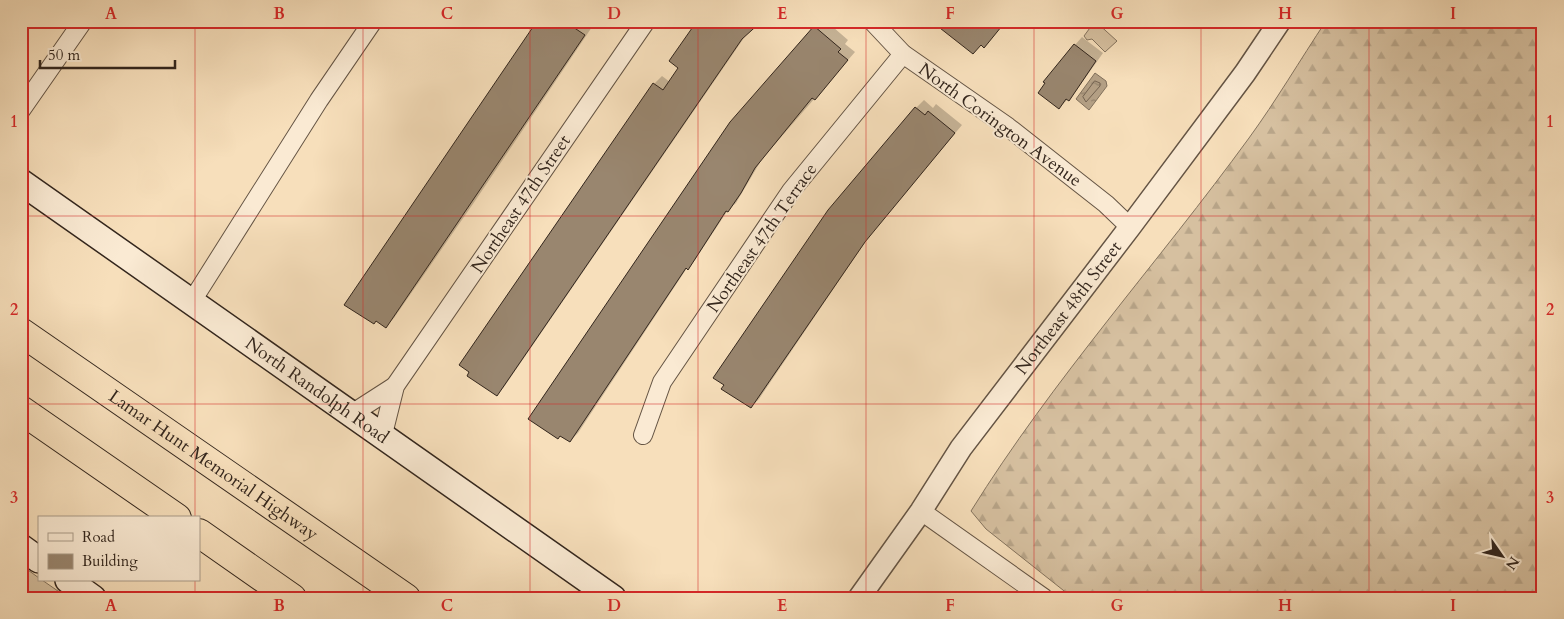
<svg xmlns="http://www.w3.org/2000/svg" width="1564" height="619" viewBox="0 0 1564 619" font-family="Cardo,serif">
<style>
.green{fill:#d6c0a0;stroke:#84735e}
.forest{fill:url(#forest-firs);stroke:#84735e}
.water{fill:url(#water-ripples);stroke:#806f5b}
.shadow{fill:#0003}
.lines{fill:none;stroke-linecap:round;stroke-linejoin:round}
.shore{stroke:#746351;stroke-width:1}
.building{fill:#99866f;stroke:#33261d}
.minor-casing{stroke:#645444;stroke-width:20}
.tertiary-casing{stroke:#645444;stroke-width:24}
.secondary-casing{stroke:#33261d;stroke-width:28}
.motorway-casing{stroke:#33261d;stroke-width:30}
.minor{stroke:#faead3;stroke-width:18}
.tertiary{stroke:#faead3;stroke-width:21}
.secondary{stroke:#faead3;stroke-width:25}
.motorway{stroke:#f7dfbb;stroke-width:28}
.grid{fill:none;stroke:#d62828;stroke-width:1;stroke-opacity:0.55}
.labels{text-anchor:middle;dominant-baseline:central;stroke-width:4;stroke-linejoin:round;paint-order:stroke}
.street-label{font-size:18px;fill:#33261d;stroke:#faead3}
.neatline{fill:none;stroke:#d62828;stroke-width:2}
.grid-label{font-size:16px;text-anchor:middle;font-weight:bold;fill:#d62828}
</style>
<defs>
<pattern id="forest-firs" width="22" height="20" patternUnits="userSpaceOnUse" patternTransform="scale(1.25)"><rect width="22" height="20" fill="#d6c0a0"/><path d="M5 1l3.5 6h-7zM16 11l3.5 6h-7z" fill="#b8a589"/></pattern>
<pattern id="water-ripples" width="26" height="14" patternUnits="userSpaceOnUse" patternTransform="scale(1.25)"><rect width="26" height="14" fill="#b4a085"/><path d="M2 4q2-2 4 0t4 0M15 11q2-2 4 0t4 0" fill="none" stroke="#93826c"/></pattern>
</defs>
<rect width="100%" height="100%" fill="#f7dfbb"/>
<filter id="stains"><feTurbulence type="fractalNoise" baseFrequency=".004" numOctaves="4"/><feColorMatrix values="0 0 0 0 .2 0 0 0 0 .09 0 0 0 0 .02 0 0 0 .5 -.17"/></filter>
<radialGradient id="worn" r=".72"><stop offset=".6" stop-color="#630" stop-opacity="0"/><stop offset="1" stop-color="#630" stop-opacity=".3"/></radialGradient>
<g class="green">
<polygon points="1095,21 1117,41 1105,52 1092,39 1087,40 1084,36"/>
<polygon points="21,565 39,578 39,580 42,580 68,598 21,598"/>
</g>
<path class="forest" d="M1326 21H1543V598H1073L986 529 971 511C1053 379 1158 263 1249 138 1276 101 1300 60 1326 21Z"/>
<polygon class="water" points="1095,73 1106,81 1107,86 1089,110 1076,99"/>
<g class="shadow">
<polygon points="540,21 584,21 592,27 475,201 394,318 386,326"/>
<polygon points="821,21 826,21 848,40 845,44 855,52 762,159 736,203 728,210 695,260 687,268 578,433 570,441 731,123"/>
<polygon points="748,32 504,387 496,394 654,84 662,76 670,82"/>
<polygon points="1082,37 1103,53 1076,91 1059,108 1075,45"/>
<polygon points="924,100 933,108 936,104 962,125 872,232 759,399 751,407 916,108"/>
</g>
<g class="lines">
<polygon class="shore" points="1095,81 1100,83 1100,86 1086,102 1083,97"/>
</g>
<g class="building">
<polygon points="537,21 577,21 573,27 585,35 386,328 376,321 374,324 344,305"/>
<polygon points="697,21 762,21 742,39 497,396 467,376 469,372 459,365 653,83 663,90 678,68 669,61"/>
<polygon points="931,21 1006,21 984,48 981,45 973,54"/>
<polygon points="814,26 841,49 838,52 848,60 815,100 812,98 755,168 741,193 728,212 726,211 688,270 686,268 570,442 560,436 558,439 528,419 730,122"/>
<polygon points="1074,44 1096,61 1069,101 1066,99 1059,109 1038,93 1045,83 1043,82"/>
<polygon points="915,107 925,115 928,111 955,133 865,242 751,408 721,389 724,385 713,378 828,210"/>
</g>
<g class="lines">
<g class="minor-casing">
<g id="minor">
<polyline points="872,21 903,54 1008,127 1106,204 1130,227"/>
<polyline points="21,110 83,21"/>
<polyline points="192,301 319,100 373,21"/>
<polyline points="353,413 395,386"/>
<polyline points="383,434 395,386 646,21"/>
<polyline points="643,435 662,382 791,191 903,54"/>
<polyline points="921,511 1044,598"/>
</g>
</g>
<g class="tertiary-casing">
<g id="tertiary">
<path id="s1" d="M859 598 921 511 961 448 1130 227 1245 73 1280 21"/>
</g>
</g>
<g class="secondary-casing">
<g id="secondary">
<path id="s2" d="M21 182 613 598"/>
<polyline points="21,547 39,560"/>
<polyline points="68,580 93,598"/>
</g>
</g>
<g class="motorway-casing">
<g id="motorway">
<path id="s3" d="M21 332 406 598"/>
<polyline points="21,410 177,518"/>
<polyline points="199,533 292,598"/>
</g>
</g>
<use href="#minor" class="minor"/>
<use href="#tertiary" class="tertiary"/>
<use href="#secondary" class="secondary"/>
<use href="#motorway" class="motorway"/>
</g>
<path class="grid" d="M195 21V518M363 21V598M530 21V598M698 21V598M866 21V598M1034 21V598M1201 21V598M1369 21V598M21 216H1543M21 404H1543M195 580V598"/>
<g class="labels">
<g class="street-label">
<text transform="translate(1000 125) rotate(36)">North Corington Avenue</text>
<text transform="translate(521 204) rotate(-56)">Northeast 47th Street</text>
<text transform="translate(762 238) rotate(-55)">Northeast 47th Terrace</text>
<text stroke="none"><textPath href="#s1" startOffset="358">Northeast 48th Street</textPath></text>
<text stroke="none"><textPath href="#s2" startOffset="362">North Randolph Road</textPath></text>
<text stroke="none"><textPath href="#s3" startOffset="234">Lamar Hunt Memorial Highway</textPath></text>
</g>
</g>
<rect width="1564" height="619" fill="none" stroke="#f7dfbb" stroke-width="55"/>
<rect x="38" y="516" width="162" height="65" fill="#faead3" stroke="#aa9c8a"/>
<rect x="48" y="533" width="25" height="8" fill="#faead3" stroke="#aa9c8a"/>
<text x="82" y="542" font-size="15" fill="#33261d">Road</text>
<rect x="48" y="554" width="25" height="15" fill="#99866f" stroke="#aa9c8a"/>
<text x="82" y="566" font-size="15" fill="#33261d">Building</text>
<g transform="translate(1502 556) rotate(124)" stroke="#faead3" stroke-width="4" paint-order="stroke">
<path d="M0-4L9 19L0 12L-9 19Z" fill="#33261d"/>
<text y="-8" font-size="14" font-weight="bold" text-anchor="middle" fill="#33261d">N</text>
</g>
<path d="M40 60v8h135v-8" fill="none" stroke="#33261d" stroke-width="2.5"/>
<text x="48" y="60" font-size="15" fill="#33261d" stroke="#faead3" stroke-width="4" paint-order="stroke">50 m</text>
<rect x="28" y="28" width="1508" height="564" class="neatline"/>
<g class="grid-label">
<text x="111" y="19">A</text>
<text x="279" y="19">B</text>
<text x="447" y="19">C</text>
<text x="614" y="19">D</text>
<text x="782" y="19">E</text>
<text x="950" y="19">F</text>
<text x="1117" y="19">G</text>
<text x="1285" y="19">H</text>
<text x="1453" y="19">I</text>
<text x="14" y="127">1</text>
<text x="1550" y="127">1</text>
<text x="14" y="315">2</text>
<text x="1550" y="315">2</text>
<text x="14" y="503">3</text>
<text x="1550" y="503">3</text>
<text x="111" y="611">A</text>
<text x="279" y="611">B</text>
<text x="447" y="611">C</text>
<text x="614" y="611">D</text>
<text x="782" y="611">E</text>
<text x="950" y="611">F</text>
<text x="1117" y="611">G</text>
<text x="1285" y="611">H</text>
<text x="1453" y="611">I</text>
</g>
<rect width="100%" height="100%" filter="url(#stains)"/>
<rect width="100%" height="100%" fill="url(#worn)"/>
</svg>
